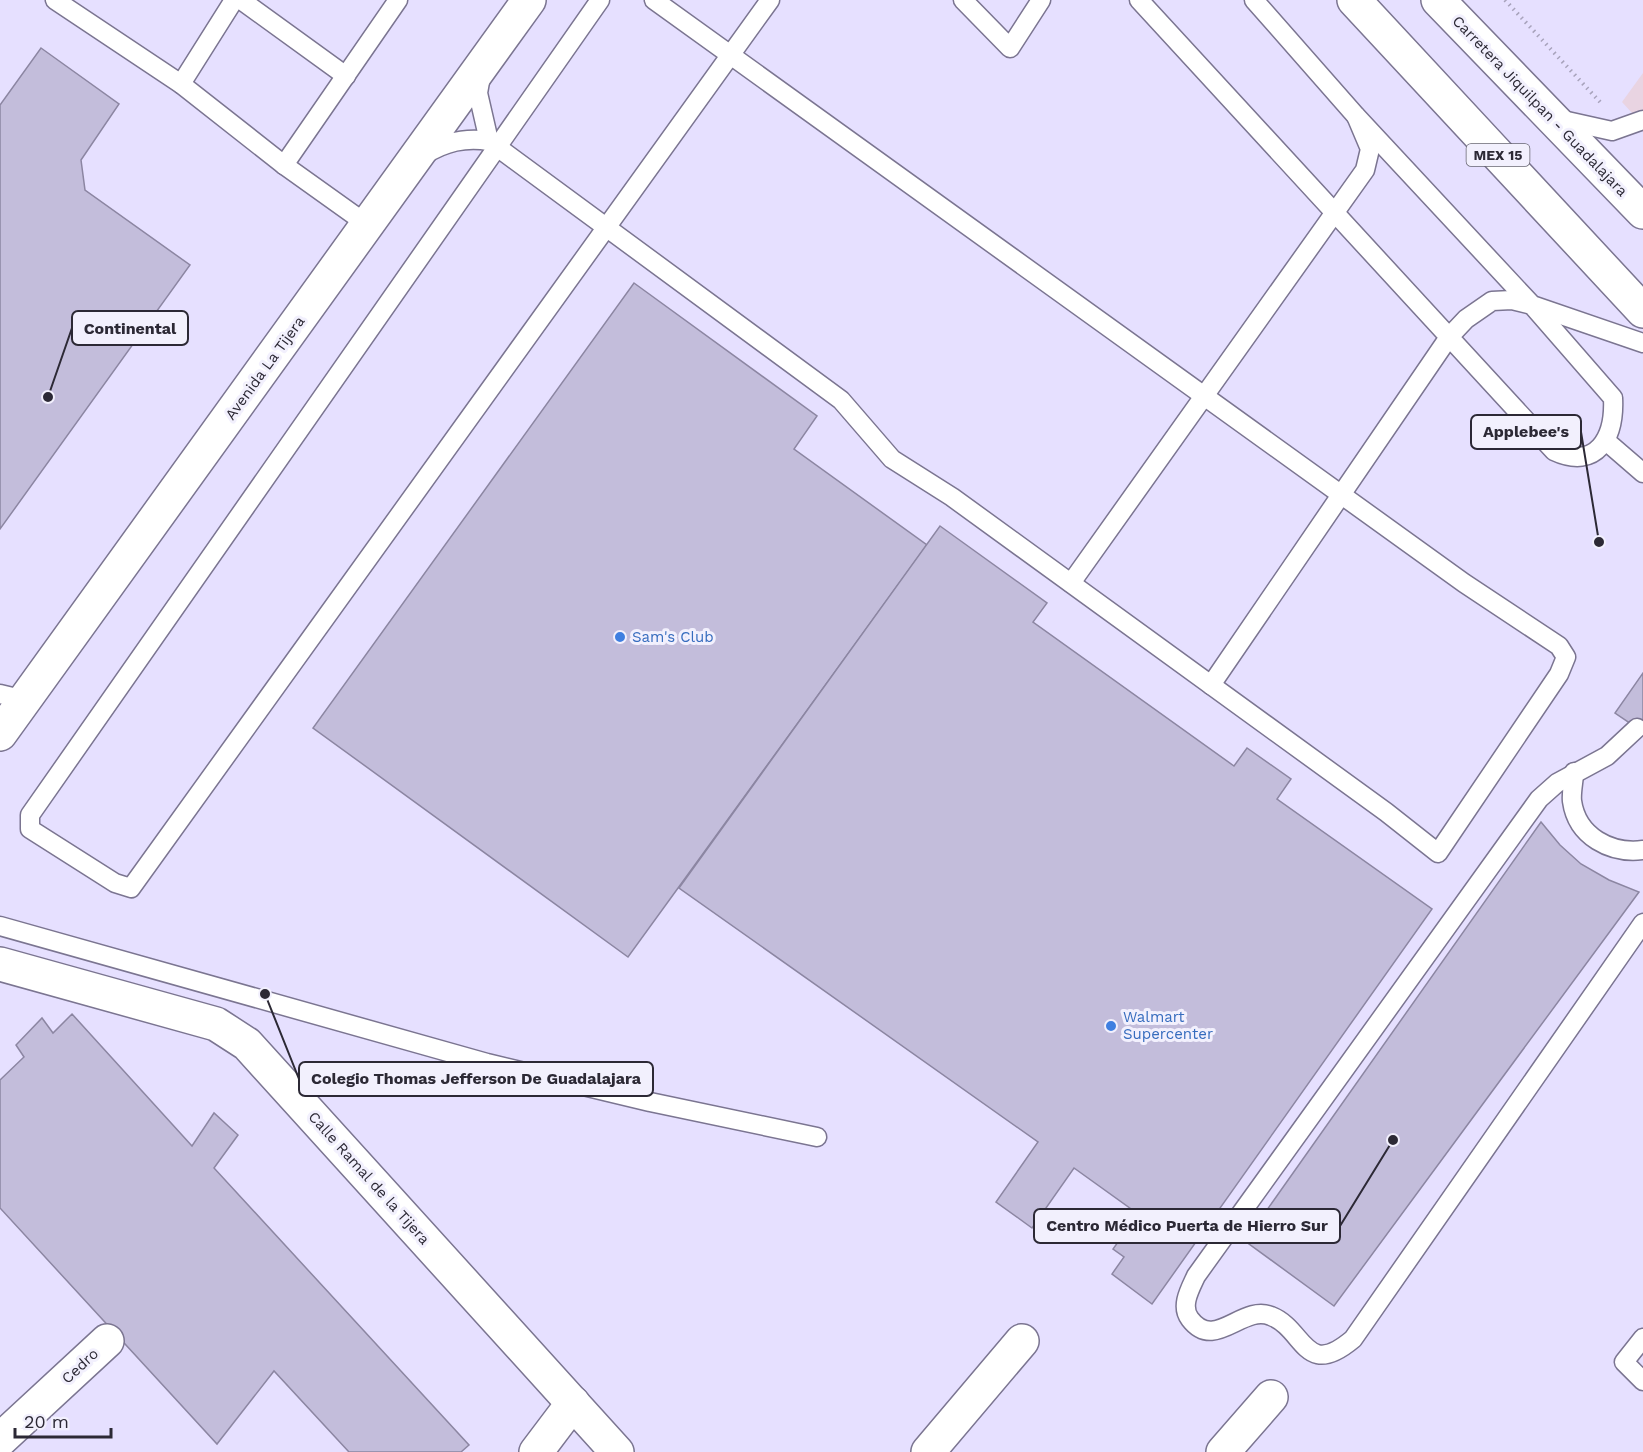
<svg xmlns="http://www.w3.org/2000/svg" width="1643" height="1452" viewBox="0 0 1643 1452" font-family="'Work Sans',sans-serif">
<style>
.commercial{fill:#e9d4e2}
.building{fill:#c3bddb;stroke:#8c86a2;stroke-width:1.5}
.lines{fill:none;stroke-linecap:round;stroke-linejoin:round}
.service-casing{stroke:#7b7591;stroke-width:21}
.minor-casing{stroke:#7b7591;stroke-width:36}
.secondary-casing{stroke:#7b7591;stroke-width:36}
.trunk-casing{stroke:#7b7591;stroke-width:36}
.path{stroke:#a8a3bc;stroke-width:4;stroke-dasharray:1.5 4.5;stroke-linecap:butt}
.service{stroke:#fff;stroke-width:18}
.minor{stroke:#fff;stroke-width:33}
.secondary{stroke:#fff;stroke-width:33}
.trunk{stroke:#fff;stroke-width:33}
.shop-dot{fill:#3f7fe0;stroke:#f2f0fd;stroke-width:2}
.labels{text-anchor:middle;dominant-baseline:central;stroke-width:6;stroke-linejoin:round;paint-order:stroke}
.shield{fill:#f2f0fd;stroke:#676571;stroke-width:1.5}
.shield-label{font-size:14px;font-weight:bold;fill:#2c2935}
.street-label{font-size:15px;fill:#2c2935;stroke:#f2f0fd}
.shop-label{font-size:15px;fill:#366cbe;stroke:#f2f0fd;text-anchor:start}
.leader{fill:none;stroke:#2c2935;stroke-width:2}
.callout-dot{fill:#2c2935;stroke:#f2f0fd;stroke-width:2}
.callout{fill:#f2f0fd;stroke:#2c2935;stroke-width:2}
.callout-label{font-size:16px;text-anchor:middle;font-weight:bold;fill:#2c2935}
</style>
<rect width="100%" height="100%" fill="#e6e0ff"/>
<polygon class="commercial" points="1643,73 1643,125 1622,102"/>
<g class="building">
<polygon points="41,48 119,104 81,160 85,190 190,265 0,529 0,105"/>
<polygon points="634,283 817,416 794,449 927,545 628,957 313,728"/>
<polygon points="940,526 1047,603 1033,622 1234,766 1247,748 1291,779 1277,799 1432,909 1152,1304 1112,1274 1124,1257 1113,1249 1138,1214 1074,1168 1032,1228 996,1202 1038,1142 679,888"/>
<polygon points="1643,673 1643,732 1615,713"/>
<polygon points="1541,822 1560,845 1581,864 1609,880 1639,892 1334,1306 1245,1241"/>
<polygon points="72,1014 192,1146 214,1113 238,1135 214,1168 469,1445 461,1452 349,1452 274,1371 217,1444 0,1208 0,1080 24,1057 16,1045 42,1018 53,1033"/>
</g>
<g class="lines">
<g class="service-casing">
<g id="service">
<polyline points="55,0 181,84 284,165 368,225"/>
<polyline points="241,0 346,76"/>
<polyline points="600,0 30,815 30,829 115,883 131,888 770,0"/>
<polyline points="963,0 1010,48 1041,0"/>
<path d="M1139 0 1554 451C1597 471 1615 437 1613 398L1532 305 1512 300 1492 301 1466 319 1449 337 1211 685"/>
<polyline points="1254,0 1356,116 1532,305 1643,343"/>
<polyline points="481,76 478,93 489,141"/>
<polyline points="181,84 234,0"/>
<polyline points="1558,119 1612,131 1643,120"/>
<path d="M424 155C445 142 465 137 489 141L841 400 892 459 952 497 1386 812 1438 853 1559 674 1566 657 1559 646 1464 583 654 0"/>
<polyline points="284,165 398,0"/>
<polyline points="1606,441 1643,473"/>
<polyline points="1071,583 1365,170 1370,149 1356,116"/>
<polyline points="0,694 25,700"/>
<path d="M1637 728 1607 756 1557 783 1539 799 1196 1276C1190 1289 1180 1306 1190 1319 1215 1352 1242 1304 1271 1316 1305 1329 1304 1380 1353 1339L1643 923"/>
<path d="M1574 772C1574 781 1571 792 1572 801 1577 837 1611 854 1643 850"/>
<polyline points="0,926 487,1063 650,1102 817,1137"/>
<polyline points="1643,1338 1624,1362 1643,1381"/>
</g>
</g>
<g class="minor-casing">
<g id="minor">
<polyline points="0,964 216,1024 247,1044 617,1452"/>
<polyline points="0,1440 107,1341"/>
<polyline points="536,1452 573,1403"/>
<polyline points="928,1452 1022,1341"/>
<polyline points="1223,1452 1271,1397"/>
</g>
</g>
<g class="secondary-casing">
<polyline id="secondary" points="0,734 529,0"/>
</g>
<g class="trunk-casing">
<g id="trunk">
<polyline points="1354,0 1643,311"/>
<polyline points="1438,0 1643,212"/>
</g>
</g>
<polyline class="path" points="1505,0 1600,102"/>
<use href="#service" class="service"/>
<use href="#minor" class="minor"/>
<use href="#secondary" class="secondary"/>
<use href="#trunk" class="trunk"/>
</g>
<g class="shop-dot">
<circle cx="620" cy="637" r="6"/>
<circle cx="1111" cy="1026" r="6"/>
</g>
<g class="labels">
<rect class="shield" x="1466.5" y="144" width="63" height="22" rx="4.5"/>
<g class="shield-label">
<text x="1498" y="155">MEX 15</text>
</g>
<g class="street-label">
<text transform="translate(1540 106) rotate(46)">Carretera Jiquilpan - Guadalajara</text>
<text transform="translate(265 368) rotate(-54)">Avenida La Tijera</text>
<text transform="translate(369 1178) rotate(48)">Calle Ramal de la Tijera</text>
<text transform="translate(80 1366) rotate(-43)">Cedro</text>
</g>
<g class="shop-label">
<text x="632" y="637">Sam's Club</text>
<text x="1123" y="1017">Walmart<tspan x="1123" dy="17">Supercenter</tspan></text>
</g>
</g>
<path class="leader" d="M48 397L72 328M1599 542L1581 432M265 994L299 1079M1393 1140L1340 1226"/>
<g class="callout-dot">
<circle cx="48" cy="397" r="6"/>
<circle cx="1599" cy="542" r="6"/>
<circle cx="265" cy="994" r="6"/>
<circle cx="1393" cy="1140" r="6"/>
</g>
<g class="callout">
<rect x="72" y="311" width="116" height="34" rx="6"/>
<rect x="1471" y="415" width="110" height="34" rx="6"/>
<rect x="299" y="1062" width="354" height="34" rx="6"/>
<rect x="1034" y="1209" width="306" height="34" rx="6"/>
</g>
<g class="callout-label">
<text x="130" y="334">Continental</text>
<text x="1526" y="437">Applebee's</text>
<text x="476" y="1084">Colegio Thomas Jefferson De Guadalajara</text>
<text x="1187" y="1231">Centro Médico Puerta de Hierro Sur</text>
</g>
<path d="M15 1428v9h96v-9" fill="none" stroke="#2c2935" stroke-width="3"/>
<text x="24" y="1428" font-size="18" fill="#2c2935" stroke="#f2f0fd" stroke-width="4.5" paint-order="stroke">20 m</text>
</svg>
